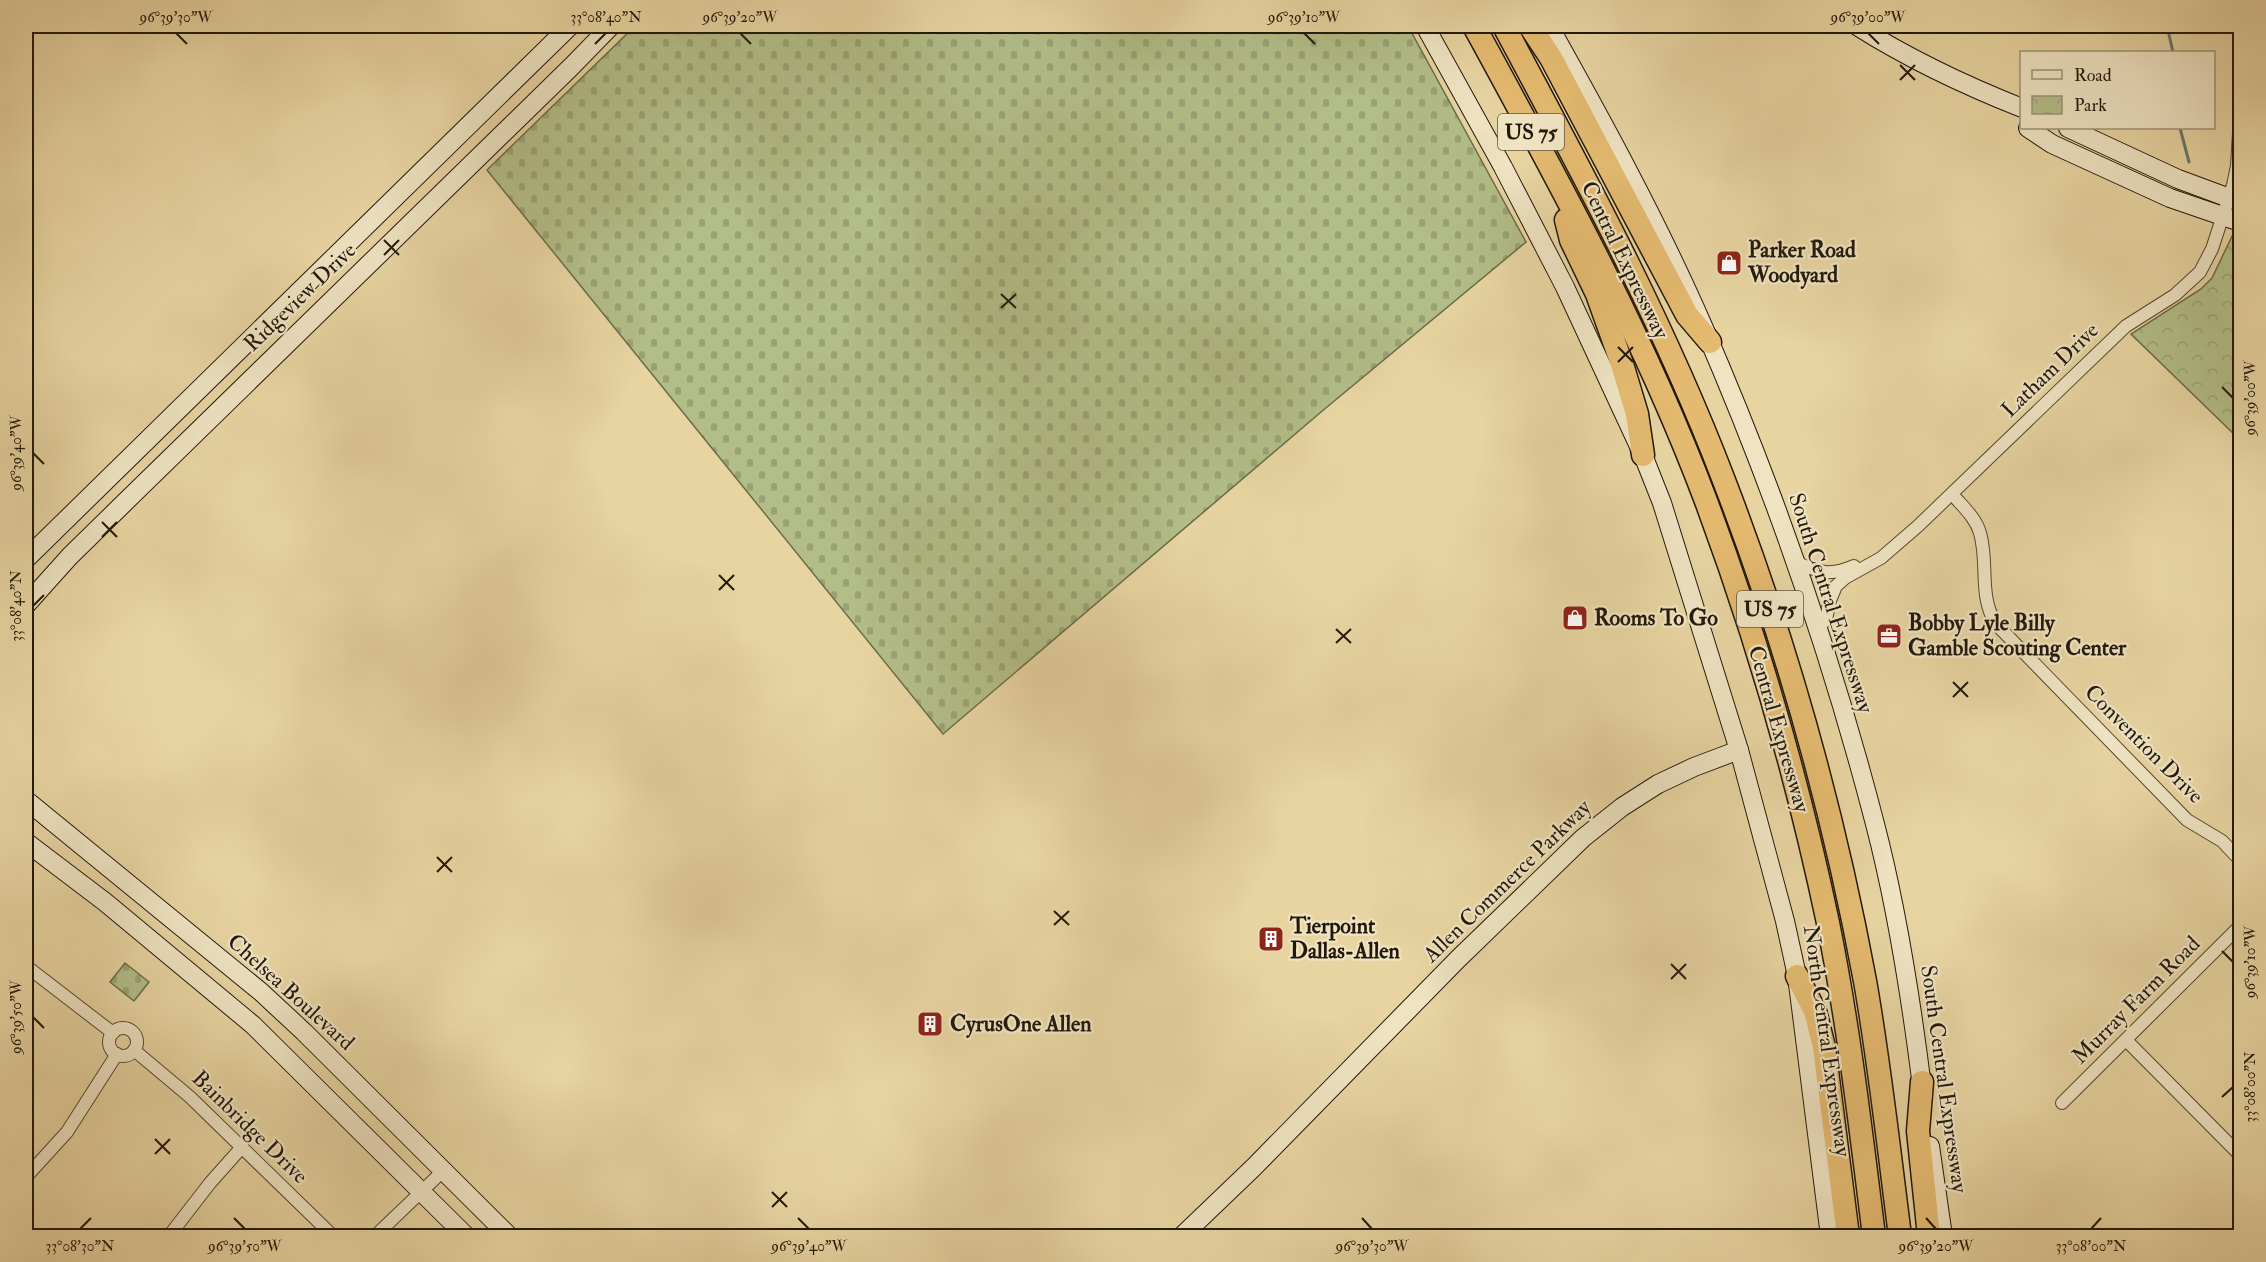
<svg xmlns="http://www.w3.org/2000/svg" width="2266" height="1262" viewBox="0 0 2266 1262" font-family="'IM FELL Double Pica',serif">
<style>
.cemetery{fill:url(#cemetery-stones);stroke:#6a6b49;stroke-width:1.5}
.park{fill:url(#park-crowns);stroke:#6a6b49;stroke-width:1.5}
.lines{fill:none;stroke-linecap:round;stroke-linejoin:round}
.stream{stroke:#697869;stroke-width:3}
.street-casing{stroke:#544830;stroke-width:14}
.secondary-casing{stroke:#23190b;stroke-width:20}
.highway-casing{stroke:#23190b;stroke-width:25}
.street{stroke:#efe3c2;stroke-width:12}
.secondary{stroke:#efe3c2;stroke-width:18}
.highway{stroke:#e4ba70;stroke-width:22}
.ticks{fill:none;stroke:#23190b;stroke-width:2}
.labels{text-anchor:middle;dominant-baseline:central;stroke-width:4.5;stroke-linejoin:round;paint-order:stroke}
.shield{fill:#efe3c2;stroke:#605642;stroke-width:1.5}
.shield-label{font-size:21px;font-weight:bold;fill:#23190b}
.poi-label{font-size:22px;font-weight:bold;fill:#23190b;stroke:#efe3c2;text-anchor:start}
.street-label{font-size:22px;fill:#23190b;stroke:#efe3c2}
.neatline{fill:none;stroke:#23190b;stroke-width:2}
.ticks-label{font-size:15px;text-anchor:middle;fill:#23190b}
</style>
<defs>
<pattern id="cemetery-stones" width="16" height="16" patternUnits="userSpaceOnUse" patternTransform="scale(1.5)"><rect width="16" height="16" fill="#b2bd87"/><path d="M2 7V4a2 2 0 0 1 4 0v3zM10 15v-3a2 2 0 0 1 4 0v3z" fill="#99a273"/></pattern>
<pattern id="park-crowns" width="20" height="18" patternUnits="userSpaceOnUse" patternTransform="scale(1.5)"><rect width="20" height="18" fill="#b2bd87"/><path d="M2 6a3 3 0 1 1 6 0M12 15a3 3 0 1 1 6 0" fill="none" stroke="#99a273"/></pattern>
</defs>
<rect width="100%" height="100%" fill="#e7d4a1"/>
<filter id="stains"><feTurbulence type="fractalNoise" baseFrequency=".00333" numOctaves="4"/><feColorMatrix values="0 0 0 0 .2 0 0 0 0 .09 0 0 0 0 .02 0 0 0 .5 -.17"/></filter>
<radialGradient id="worn" r=".72"><stop offset=".6" stop-color="#630" stop-opacity="0"/><stop offset="1" stop-color="#630" stop-opacity=".3"/></radialGradient>
<g class="cemetery">
<polygon points="635,26 1408,26 1526,242 1321,412 943,734 487,170"/>
<polygon points="125,963 149,982 134,1001 110,982"/>
</g>
<polygon class="park" points="2235,230 2240,231 2240,440 2131,334 2201,289 2212,278"/>
<g class="lines">
<g class="stream">
<polyline points="2167,26 2173,52"/>
<polyline points="2180,128 2189,162"/>
</g>
<g class="street-casing">
<g id="street">
<path d="M1953 495C1963 507 1976 518 1980 533 1989 564 1978 595 1996 624L2187 820 2222 841 2240 860"/>
<path d="M1795 562C1819 572 1829 577 1854 566"/>
<polyline points="1819,630 1827,615 1829,603 1836,586 1845,578 1881,558 1918,526 2126,326 2175,295 2200,272 2212,249 2233,185 2237,166 2240,116"/>
<polyline points="26,966 113,1033"/>
<circle cx="123" cy="1042" r="14"/>
<polyline points="2126,1040 2240,1155"/>
<polyline points="134,1050 190,1097 333,1236"/>
<polyline points="2062,1103 2240,926"/>
<polyline points="26,1177 67,1132 117,1054"/>
<polyline points="169,1236 210,1183 242,1147"/>
<polyline points="375,1236 443,1171"/>
</g>
</g>
<g class="secondary-casing">
<g id="secondary">
<polyline points="1425,26 1503,167 1565,287 1643,455 1662,503 1739,750 1785,921 1797,976 1830,1236"/>
<path d="M1549 26C1604 124 1658 223 1703 326 1773 487 1831 654 1875 824 1898 912 1912 1005 1923 1095"/>
<path d="M1857 26C1909 59 1964 85 2022 108"/>
<polyline points="2028,128 2052,144 2170,198 2240,222"/>
<polyline points="2068,128 2178,179 2240,202"/>
<polyline points="26,559 570,26"/>
<polyline points="26,605 70,556 120,507 571,67 611,26"/>
<polyline points="26,800 261,992 304,1032 509,1236"/>
<polyline points="26,842 105,902 253,1025 466,1236"/>
<polyline points="1930,1146 1943,1236"/>
<polyline points="1182,1236 1254,1167 1458,959 1583,838 1622,807 1658,784 1694,767 1739,750"/>
</g>
</g>
<g class="highway-casing">
<g id="highway">
<path d="M1474 26C1558 180 1644 336 1706 501 1757 638 1798 780 1828 923 1849 1027 1861 1132 1874 1236"/>
<path d="M1504 26C1583 174 1663 321 1723 478 1786 641 1833 809 1865 981 1880 1066 1889 1151 1900 1236"/>
<polyline points="1530,26 1551,58 1687,315 1710,342"/>
<polyline points="1566,220 1571,240 1597,294 1622,364 1637,414 1643,455"/>
<polyline points="1797,976 1815,1011 1824,1047 1848,1236"/>
<polyline points="1922,1082 1918,1131 1929,1236"/>
</g>
</g>
<use href="#street" class="street"/>
<use href="#secondary" class="secondary"/>
<use href="#highway" class="highway"/>
</g>
<path class="ticks" d="M176 33 187 44M740 33 751 44M1304 33 1315 44M1868 33 1879 44M595 44 606 33M1900 65 1915 80M1900 80 1915 65M384 240 399 255M384 255 399 240M1001 294 1016 308M1001 308 1016 294M1618 347 1633 362M1618 362 1633 347M2222 387 2233 398M33 453 44 464M102 522 117 537M102 537 117 522M719 575 734 590M719 590 734 575M33 606 44 595M1336 629 1351 643M1336 643 1351 629M1953 682 1968 697M1953 697 1968 682M437 857 452 872M437 872 452 857M1054 911 1069 925M1054 925 1069 911M2222 951 2233 962M1671 964 1686 979M1671 979 1686 964M33 1017 44 1028M2222 1097 2233 1087M155 1139 170 1154M155 1154 170 1139M772 1192 787 1207M772 1207 787 1192M234 1218 245 1229M798 1218 809 1229M1362 1218 1372 1229M1926 1218 1936 1229M80 1229 91 1218M2091 1229 2101 1218"/>
<defs>
<g id="shop-square" transform="scale(1.35)"><rect x="-9" y="-9" width="18" height="18" rx="4" fill="#8f2418" stroke="#efe3c2"/><path d="M-5-2.5h2.3a2.7 3.5 0 0 1 5.4 0H5L5.5 6h-11ZM-1.5-2.5h3a1.5 2.3 0 0 0-3 0Z" fill="#fff"/></g>
<g id="office-square" transform="scale(1.35)"><rect x="-9" y="-9" width="18" height="18" rx="4" fill="#8f2418" stroke="#efe3c2"/><path d="M-6-3h4V-5.5h4V-3h4V5H-6ZM-1-4.5V-3h2v-1.5ZM-6 0V1H6V0Z" fill="#fff"/></g>
<g id="building-square" transform="scale(1.35)"><rect x="-9" y="-9" width="18" height="18" rx="4" fill="#8f2418" stroke="#efe3c2"/><path d="M-4-6H4V6H1V3H-1V6H-4ZM-2.5-4.3h1.7v1.8h-1.7ZM.8-4.3h1.7v1.8H.8ZM-2.5-1h1.7V.8h-1.7ZM.8-1h1.7V.8H.8Z" fill="#fff"/></g>
</defs>
<g fill-rule="evenodd">
<use href="#shop-square" x="1729" y="263"/>
<use href="#shop-square" x="1575" y="618"/>
<use href="#office-square" x="1889" y="636"/>
<use href="#building-square" x="1271" y="939"/>
<use href="#building-square" x="930" y="1024"/>
</g>
<g class="labels">
<g class="shield">
<rect x="1498" y="114" width="66" height="36" rx="4.5"/>
<rect x="1737" y="591" width="66" height="36" rx="4.5"/>
</g>
<g class="shield-label">
<text x="1531" y="132">US 75</text>
<text x="1770" y="609">US 75</text>
</g>
<g class="poi-label">
<text x="1748" y="250">Parker Road<tspan x="1748" dy="25">Woodyard</tspan></text>
<text x="1594" y="618">Rooms To Go</text>
<text x="1908" y="623">Bobby Lyle Billy<tspan x="1908" dy="25">Gamble Scouting Center</tspan></text>
<text x="1290" y="926">Tierpoint<tspan x="1290" dy="25">Dallas-Allen</tspan></text>
<text x="950" y="1024">CyrusOne Allen</text>
</g>
<g class="street-label">
<text transform="translate(1625 260) rotate(64)">Central Expressway</text>
<text transform="translate(300 297) rotate(-44)">Ridgeview Drive</text>
<text transform="translate(2050 370) rotate(-44)">Latham Drive</text>
<text transform="translate(1831 603) rotate(72)">South Central Expressway</text>
<text transform="translate(1779 729) rotate(74)">Central Expressway</text>
<text transform="translate(2144 744) rotate(45)">Convention Drive</text>
<text transform="translate(1507 881) rotate(-44)">Allen Commerce Parkway</text>
<text transform="translate(291 992) rotate(42)">Chelsea Boulevard</text>
<text transform="translate(2136 1000) rotate(-45)">Murray Farm Road</text>
<text transform="translate(1827 1041) rotate(82)">North Central Expressway</text>
<text transform="translate(1944 1079) rotate(82)">South Central Expressway</text>
<text transform="translate(250 1127) rotate(44)">Bainbridge Drive</text>
</g>
</g>
<rect width="2266" height="1262" fill="none" stroke="#e7d4a1" stroke-width="66"/>
<rect x="2020" y="51" width="195" height="78" fill="#efe3c2" stroke="#9d9279" stroke-width="1.5"/>
<rect x="2032" y="70" width="30" height="9" fill="#efe3c2" stroke="#9d9279" stroke-width="1.5"/>
<text x="2074" y="81" font-size="18" fill="#23190b">Road</text>
<rect x="2032" y="96" width="30" height="18" fill="url(#park-crowns)" stroke="#9d9279" stroke-width="1.5"/>
<text x="2074" y="111" font-size="18" fill="#23190b">Park</text>
<rect x="33" y="33" width="2200" height="1196" class="neatline"/>
<g class="ticks-label">
<text x="176" y="22">96°39'30"W</text>
<text x="606" y="22">33°08'40"N</text>
<text x="740" y="22">96°39'20"W</text>
<text x="1304" y="22">96°39'10"W</text>
<text x="1868" y="22">96°39'00"W</text>
<text transform="translate(2250 398) rotate(-90)" y="5">96°39'00"W</text>
<text transform="translate(16 453) rotate(-90)" y="5">96°39'40"W</text>
<text transform="translate(16 606) rotate(-90)" y="5">33°08'40"N</text>
<text transform="translate(2250 962) rotate(-90)" y="5">96°39'10"W</text>
<text transform="translate(16 1017) rotate(-90)" y="5">96°39'50"W</text>
<text transform="translate(2250 1087) rotate(-90)" y="5">33°08'00"N</text>
<text x="80" y="1251">33°08'30"N</text>
<text x="245" y="1251">96°39'50"W</text>
<text x="809" y="1251">96°39'40"W</text>
<text x="1372" y="1251">96°39'30"W</text>
<text x="1936" y="1251">96°39'20"W</text>
<text x="2091" y="1251">33°08'00"N</text>
</g>
<rect width="100%" height="100%" filter="url(#stains)"/>
<rect width="100%" height="100%" fill="url(#worn)"/>
</svg>
